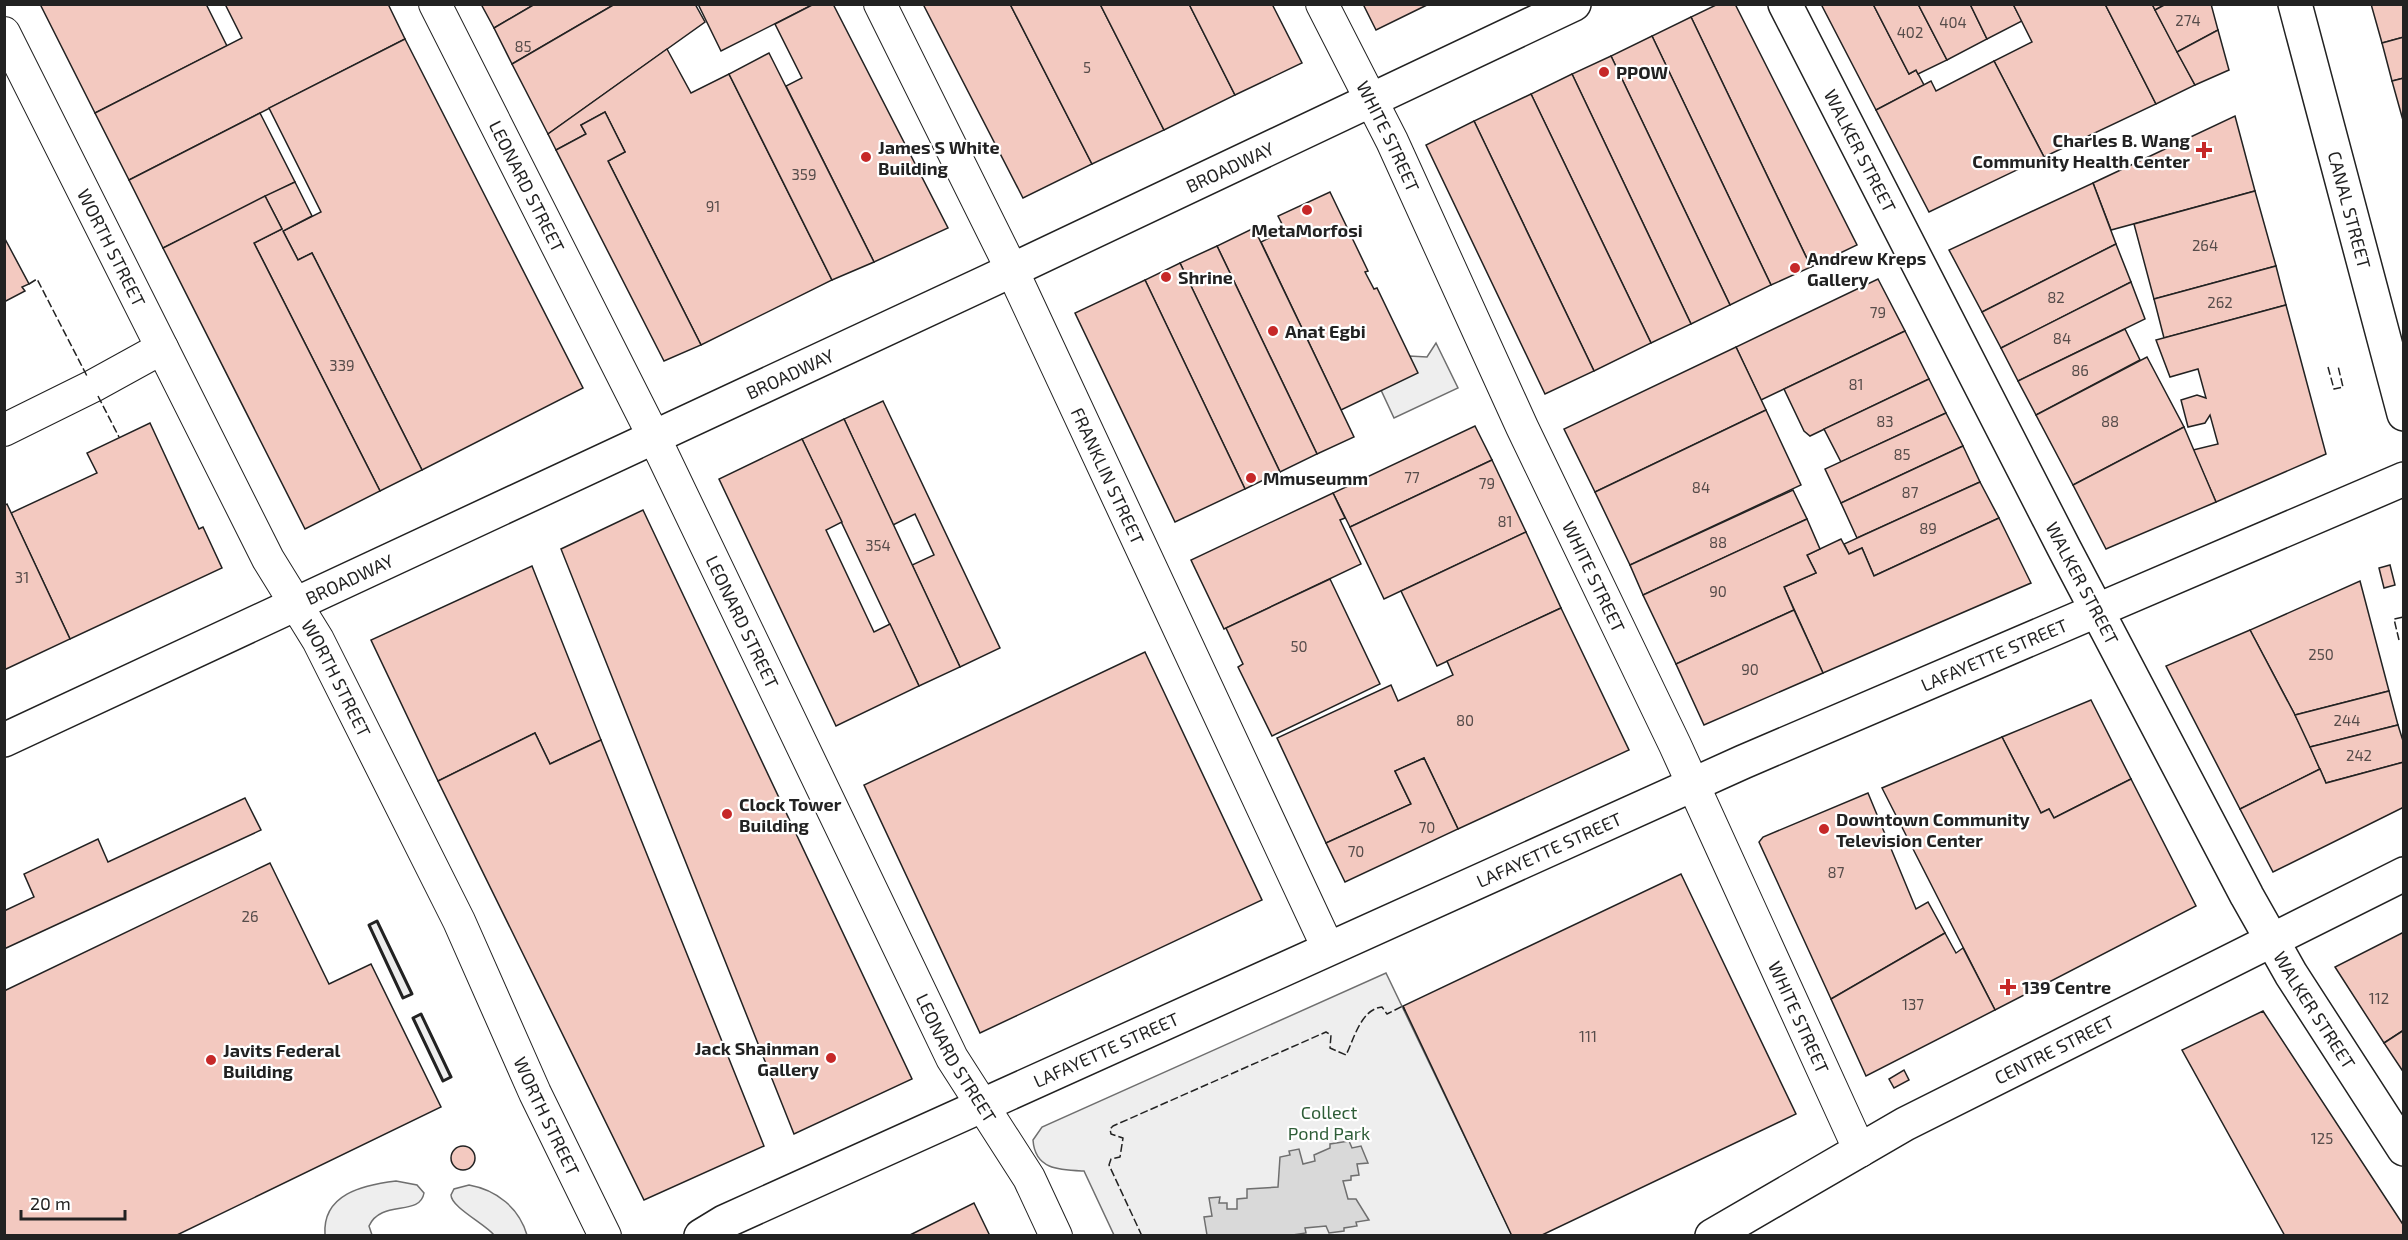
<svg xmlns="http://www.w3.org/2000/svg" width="2408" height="1240" viewBox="0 0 2408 1240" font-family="'Exo 2',sans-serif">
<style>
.green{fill:#eee;stroke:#6f6f6f;stroke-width:1.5}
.water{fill:#d9d9d9;stroke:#6f6f6f;stroke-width:1.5}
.building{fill:#f3c9c0;stroke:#222;stroke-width:1.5}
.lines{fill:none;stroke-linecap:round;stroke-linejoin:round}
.street-casing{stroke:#222;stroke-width:34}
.secondary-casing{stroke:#222;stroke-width:36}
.primary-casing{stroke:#222;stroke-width:36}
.street{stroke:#fff;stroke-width:32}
.secondary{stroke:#fff;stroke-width:33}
.primary{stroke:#fff;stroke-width:33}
.fence{stroke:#222;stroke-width:1.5;stroke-dasharray:8 3;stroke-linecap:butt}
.wall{stroke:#222;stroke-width:3}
.poi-dot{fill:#c62828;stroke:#fff;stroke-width:2}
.labels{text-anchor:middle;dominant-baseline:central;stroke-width:4.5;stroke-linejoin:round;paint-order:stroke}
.number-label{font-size:15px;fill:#564c4a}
.poi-label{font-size:18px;font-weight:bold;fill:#222;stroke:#fff;text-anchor:start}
.street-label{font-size:18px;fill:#222;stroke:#fff}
.park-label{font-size:18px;fill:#2f5e38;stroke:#fff}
</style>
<rect width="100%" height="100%" fill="#fff"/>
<g class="green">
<polygon points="1436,343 1458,388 1394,418 1381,390 1409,356 1427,357"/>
<polygon points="377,921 412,994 403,998 369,925"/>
<path d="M1386 973 1512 1235H1114L1084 1171C1060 1170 1035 1170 1033 1140L1042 1127Z"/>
<polygon points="421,1014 451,1077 443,1081 413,1018"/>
<path d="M396 1181 417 1185 424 1193C420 1217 381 1199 369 1226L372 1235H325C322 1194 363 1185 396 1181Z"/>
<path d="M469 1185C497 1190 519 1208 527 1235H494C485 1224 451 1207 451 1195L454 1189Z"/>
</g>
<polygon class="water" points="1349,1141 1352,1148 1361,1146 1368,1163 1357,1164 1359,1175 1351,1176 1351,1180 1343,1181 1348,1199 1356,1199 1369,1220 1356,1222 1357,1226 1344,1228 1344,1231 1329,1233 1326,1226 1305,1228 1306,1233 1286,1236 1207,1235 1204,1217 1212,1216 1209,1198 1220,1197 1219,1203 1227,1203 1227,1209 1237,1209 1237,1199 1247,1198 1247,1189 1278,1187 1280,1157 1290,1155 1289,1151 1299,1149 1303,1164 1315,1161 1314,1155 1330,1148 1330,1144"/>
<g class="building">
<polygon points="40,4 206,4 227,46 95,113"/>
<polygon points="225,4 388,4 405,39 129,180 95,113 242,38"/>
<polygon points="481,4 535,4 494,28"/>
<polygon points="535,4 615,4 512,64 494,28"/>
<polygon points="615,4 695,4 705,22 548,134 512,64"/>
<polygon points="698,4 814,4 721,51"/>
<polygon points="814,4 833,4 948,228 874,262 786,86 802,78 775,24"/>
<polygon points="923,4 1010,4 1092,164 1023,198"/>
<polygon points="1010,4 1100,4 1164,130 1092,164"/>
<polygon points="1100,4 1189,4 1235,95 1164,130"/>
<polygon points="1189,4 1272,4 1302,63 1235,95"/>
<polygon points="1363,4 1429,4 1376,30"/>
<polygon points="1718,4 1735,4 1857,245 1811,267 1691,17"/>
<polygon points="1821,4 1873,4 1909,74 1916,70 1924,85 1876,110"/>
<polygon points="1873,4 1918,4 1947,60 1918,74 1916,70 1909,74"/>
<polygon points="1918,4 1970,4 1987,39 1947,60"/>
<polygon points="1970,4 2013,4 2022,21 1987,39"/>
<polygon points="2013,4 2105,4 2156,104 2044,157 1994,61 2032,42"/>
<polygon points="2105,4 2152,4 2195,85 2156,104"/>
<polygon points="2152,4 2166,4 2155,10"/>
<polygon points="2166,4 2211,4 2218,30 2177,52 2155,10"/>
<polygon points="2371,4 2404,4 2404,37 2382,43"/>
<polygon points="1691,17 1811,267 1771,285 1652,36"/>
<polygon points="2218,30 2229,70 2195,85 2177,52"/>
<polygon points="1652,36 1771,285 1730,305 1611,56"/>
<polygon points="2404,37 2404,78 2392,81 2382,43"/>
<polygon points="405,39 583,388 422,470 312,253 298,260 283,231 321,212 269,108"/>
<polygon points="667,49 691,93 729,74 832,280 701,345 608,161 625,152 605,112 581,125 586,134 556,150 548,134"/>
<polygon points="769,53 874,262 832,280 729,74"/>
<polygon points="1611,56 1730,305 1691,324 1572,74"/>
<polygon points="1994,61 2044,157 1929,212 1876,110 1931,81 1936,91"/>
<polygon points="1572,74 1691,324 1651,343 1531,94"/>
<polygon points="2404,78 2404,124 2392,81"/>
<polygon points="1531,94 1651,343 1594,371 1474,121"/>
<polygon points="605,112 625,152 608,161 701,345 664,361 556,150 586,134 581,125"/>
<polygon points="260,113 295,182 163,248 129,180"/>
<polygon points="2235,116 2255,191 2111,230 2093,183"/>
<polygon points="1474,121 1594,371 1545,394 1426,145"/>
<polygon points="295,182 312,216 283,231 298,260 312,253 422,470 380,491 254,243 282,229 265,196"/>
<polygon points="2093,183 2116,244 1982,312 1949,250"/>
<polygon points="2255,191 2276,266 2154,299 2134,224"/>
<polygon points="1330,192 1368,271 1365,272 1374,289 1377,288 1418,373 1341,410 1261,242 1285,230 1278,216"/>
<polygon points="265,196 282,229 254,243 380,491 305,529 163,248"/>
<polygon points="1254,228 1354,437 1317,454 1217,246"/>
<polygon points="4,237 29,284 22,287 25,291 4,302"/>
<polygon points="2116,244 2131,282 2001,348 1982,312"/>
<polygon points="1217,246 1317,454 1280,472 1180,263"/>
<polygon points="1180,263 1280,472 1245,489 1145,280"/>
<polygon points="2276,266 2286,305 2164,338 2154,299"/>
<polygon points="1878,279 1905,331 1761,400 1736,347"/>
<polygon points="1145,280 1245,489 1175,522 1075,313"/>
<polygon points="2131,282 2145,319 2018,381 2001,348"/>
<polygon points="2286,305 2326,454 2216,502 2193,450 2218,444 2210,415 2205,423 2188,427 2181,400 2197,395 2206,398 2198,369 2170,377 2156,340"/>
<polygon points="2125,329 2140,360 2036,415 2018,381"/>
<polygon points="1905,331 1929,379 1810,436 1804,431 1784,389"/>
<polygon points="1736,347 1766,410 1595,492 1564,429"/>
<polygon points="2147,357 2184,427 2073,485 2036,415"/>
<polygon points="1929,379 1946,413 1841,462 1824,429"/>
<polygon points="883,401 1000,648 960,667 912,565 934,555 915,514 893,525 844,419"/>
<polygon points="1766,410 1801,485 1630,565 1595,492"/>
<polygon points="1946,413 1963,446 1841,503 1825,469"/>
<polygon points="844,419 960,667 919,686 802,439"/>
<polygon points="150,423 199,529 203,527 222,568 70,639 11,513 97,473 87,453"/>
<polygon points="1475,426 1492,460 1350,527 1333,493"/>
<polygon points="2184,427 2216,502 2106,549 2073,485"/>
<polygon points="802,439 842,522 826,530 874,632 890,624 919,686 836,726 719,479"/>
<polygon points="1963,446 1980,482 1857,538 1841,503"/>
<polygon points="1492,460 1526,532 1384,599 1350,527"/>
<polygon points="1980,482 1999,518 1874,576 1862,548 1849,554 1844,544"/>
<polygon points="1793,490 1807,519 1643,595 1630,565"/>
<polygon points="1333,493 1345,518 1340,520 1361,564 1224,629 1191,560"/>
<polygon points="7,504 70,639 4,670 4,506"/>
<polygon points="643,510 912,1079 794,1134 561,549"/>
<polygon points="1999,518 2031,583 1823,673 1784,587 1816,573 1807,555 1841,539 1849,554 1862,548 1874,576"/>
<polygon points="1807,519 1820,549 1807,555 1816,573 1784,587 1794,610 1676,664 1643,595"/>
<polygon points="1526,532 1561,608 1437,666 1401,591"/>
<polygon points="2390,565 2395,585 2384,588 2379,568"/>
<polygon points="532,566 601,740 550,764 535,733 438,781 371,640"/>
<polygon points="1330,579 1380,684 1272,736 1238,667 1243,664 1226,628"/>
<polygon points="2360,581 2389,691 2295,715 2250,630"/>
<polygon points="1561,608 1629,750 1458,829 1424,758 1395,771 1411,804 1326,843 1277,738 1391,685 1398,701 1453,675 1447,661"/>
<polygon points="1794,610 1823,673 1704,725 1676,664"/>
<polygon points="2250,630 2304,732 2320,769 2240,809 2166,666"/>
<polygon points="1145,652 1262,900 980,1033 864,785"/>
<polygon points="2389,691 2398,725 2310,747 2295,715"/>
<polygon points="2091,700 2131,779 2054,818 2049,809 2041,813 2002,737"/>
<polygon points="2398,725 2404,744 2404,762 2326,783 2310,747"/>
<polygon points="535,733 550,764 601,740 764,1146 644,1200 438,781"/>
<polygon points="2002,737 2041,813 2049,809 2054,818 2131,779 2196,906 1995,1010 1882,788"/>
<polygon points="1424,758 1458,829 1345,882 1326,843 1411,804 1395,771"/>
<polygon points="2404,762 2404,807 2273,872 2240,809 2320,769 2326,783"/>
<polygon points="1868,793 1916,909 1928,902 1945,933 1831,999 1759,842 1763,837"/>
<polygon points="245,798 261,830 4,949 4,911 34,897 24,874 98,839 108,862"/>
<polygon points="270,863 329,984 371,964 441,1107 175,1236 4,1236 4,991"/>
<polygon points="1681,874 1796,1114 1540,1236 1512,1236 1403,1006"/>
<polygon points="2404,932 2404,1030 2384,1043 2335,967"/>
<polygon points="1945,933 1956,953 1963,948 1995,1010 1866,1076 1831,999"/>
<polygon points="2263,1011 2404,1226 2404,1236 2285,1236 2182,1050"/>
<polygon points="2404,1030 2404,1073 2384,1043"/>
<polygon points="1904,1070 1909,1080 1894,1088 1889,1079"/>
<circle cx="463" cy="1158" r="12"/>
<polygon points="974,1203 990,1236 908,1236"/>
</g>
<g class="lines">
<g class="street-casing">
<g id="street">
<path id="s1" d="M435 4 654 437 952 1058 1029 1178 1056 1236"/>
<path id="s2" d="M880 4 1012 270 1328 948"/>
<path id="s3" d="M1322 4 1392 141 1522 427 1675 745 1860 1151"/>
<path id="s4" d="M4 33 268 559 318 640 459 921 535 1093 605 1236"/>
<polyline points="4,430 93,386 162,348"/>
</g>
</g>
<g class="secondary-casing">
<g id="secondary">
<path id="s5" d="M1785 4 2064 548 2247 896 2291 974 2404 1149"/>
<path id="s6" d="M4 740 989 281 1574 4"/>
<path id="s7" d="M701 1236 724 1222 1743 762 2404 479"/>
<path id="s8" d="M1712 1236 1905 1124 2404 874"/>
</g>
</g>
<g class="primary-casing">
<g id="primary">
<path id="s9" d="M2295 4 2404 414"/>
</g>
</g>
<use href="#street" class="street"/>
<use href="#secondary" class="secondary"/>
<use href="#primary" class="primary"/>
<g class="fence">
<polyline points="29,284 37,279 88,378"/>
<polyline points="2328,367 2334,389 2343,387 2338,366"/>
<polyline points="98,396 119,437"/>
<polyline points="2399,640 2394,619 2403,617 2404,619"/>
<polyline points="2404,657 2404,662"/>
<path d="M1142 1236 1109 1165 1111 1159 1120 1157 1123 1138 1111 1134 1110 1129 1113 1126 1326 1032 1331 1035 1330 1048 1346 1055C1354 1039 1361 1009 1382 1007L1387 1014 1403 1006 1405 1011"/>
</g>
<g class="wall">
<polygon points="377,921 412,994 403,998 369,925"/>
<polygon points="421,1014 451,1077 443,1081 413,1018"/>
</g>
</g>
<g class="poi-dot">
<circle cx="1604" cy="72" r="6"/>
<path d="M2201 141h6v6h6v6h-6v6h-6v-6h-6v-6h6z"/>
<circle cx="866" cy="157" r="6"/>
<circle cx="1307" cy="210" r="6"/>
<circle cx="1795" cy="268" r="6"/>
<circle cx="1166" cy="277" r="6"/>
<circle cx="1273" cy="331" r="6"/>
<circle cx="1251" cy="478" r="6"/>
<circle cx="727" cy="814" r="6"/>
<circle cx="1824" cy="829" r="6"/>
<path d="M2005 978h6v6h6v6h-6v6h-6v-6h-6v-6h6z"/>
<circle cx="831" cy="1058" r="6"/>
<circle cx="211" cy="1060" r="6"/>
</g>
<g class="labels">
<g class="number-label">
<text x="2188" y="20">274</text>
<text x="1953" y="22">404</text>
<text x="1910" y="32">402</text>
<text x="523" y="46">85</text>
<text x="1087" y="67">5</text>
<text x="804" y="174">359</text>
<text x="713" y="206">91</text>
<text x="2205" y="245">264</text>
<text x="2056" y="297">82</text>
<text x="2220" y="302">262</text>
<text x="1878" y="312">79</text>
<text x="2062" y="338">84</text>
<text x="342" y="365">339</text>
<text x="2080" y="370">86</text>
<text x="1856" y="384">81</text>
<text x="1885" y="421">83</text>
<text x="2110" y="421">88</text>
<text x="1902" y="454">85</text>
<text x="1412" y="477">77</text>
<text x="1487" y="483">79</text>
<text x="1701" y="487">84</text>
<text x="1910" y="492">87</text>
<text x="1505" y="521">81</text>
<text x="1928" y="528">89</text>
<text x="1718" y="542">88</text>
<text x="878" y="545">354</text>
<text x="22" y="577">31</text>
<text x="1718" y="591">90</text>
<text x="1299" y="646">50</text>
<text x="2321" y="654">250</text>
<text x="1750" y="669">90</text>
<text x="1465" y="720">80</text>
<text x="2347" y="720">244</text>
<text x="2359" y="755">242</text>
<text x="1427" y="827">70</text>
<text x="1356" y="851">70</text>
<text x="1836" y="872">87</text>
<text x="250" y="916">26</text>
<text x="2379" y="998">112</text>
<text x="1913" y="1004">137</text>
<text x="1588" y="1036">111</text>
<text x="2322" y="1138">125</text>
</g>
<g class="poi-label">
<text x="1616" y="72">PPOW</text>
<text x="2190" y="140" text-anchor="end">Charles B. Wang<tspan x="2190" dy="21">Community Health Center</tspan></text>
<text x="878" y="147">James S White<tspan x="878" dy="21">Building</tspan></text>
<text x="1307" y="230" text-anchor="middle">MetaMorfosi</text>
<text x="1807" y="258">Andrew Kreps<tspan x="1807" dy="21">Gallery</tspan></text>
<text x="1178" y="277">Shrine</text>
<text x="1285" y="331">Anat Egbi</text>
<text x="1263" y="478">Mmuseumm</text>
<text x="739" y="804">Clock Tower<tspan x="739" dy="21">Building</tspan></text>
<text x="1836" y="819">Downtown Community<tspan x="1836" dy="21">Television Center</tspan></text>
<text x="2022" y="987">139 Centre</text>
<text x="819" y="1048" text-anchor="end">Jack Shainman<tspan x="819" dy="21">Gallery</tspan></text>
<text x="223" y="1050">Javits Federal<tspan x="223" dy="21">Building</tspan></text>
</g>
<g class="street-label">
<text stroke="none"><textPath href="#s3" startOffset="148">WHITE STREET</textPath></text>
<text stroke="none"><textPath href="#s5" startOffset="165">WALKER STREET</textPath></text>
<text stroke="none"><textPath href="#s6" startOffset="1353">BROADWAY</textPath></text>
<text stroke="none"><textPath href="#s1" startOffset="204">LEONARD STREET</textPath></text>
<text stroke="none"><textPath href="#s9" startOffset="213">CANAL STREET</textPath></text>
<text stroke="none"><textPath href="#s4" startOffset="240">WORTH STREET</textPath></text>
<text stroke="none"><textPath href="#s6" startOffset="867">BROADWAY</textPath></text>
<text stroke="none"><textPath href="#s2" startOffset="524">FRANKLIN STREET</textPath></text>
<text stroke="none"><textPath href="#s3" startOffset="634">WHITE STREET</textPath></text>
<text stroke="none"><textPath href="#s6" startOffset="381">BROADWAY</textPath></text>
<text stroke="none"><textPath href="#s5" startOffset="651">WALKER STREET</textPath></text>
<text stroke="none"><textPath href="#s1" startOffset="690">LEONARD STREET</textPath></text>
<text stroke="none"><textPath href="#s7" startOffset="1418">LAFAYETTE STREET</textPath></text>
<text stroke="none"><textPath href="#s4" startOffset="726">WORTH STREET</textPath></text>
<text stroke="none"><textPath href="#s7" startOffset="932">LAFAYETTE STREET</textPath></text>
<text stroke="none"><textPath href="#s5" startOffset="1137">WALKER STREET</textPath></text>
<text stroke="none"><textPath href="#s3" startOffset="1120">WHITE STREET</textPath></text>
<text stroke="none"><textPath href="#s7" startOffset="446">LAFAYETTE STREET</textPath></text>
<text stroke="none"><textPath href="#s8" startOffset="390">CENTRE STREET</textPath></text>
<text stroke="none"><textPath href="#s1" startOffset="1176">LEONARD STREET</textPath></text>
<text stroke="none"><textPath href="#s4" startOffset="1212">WORTH STREET</textPath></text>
</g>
<g class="park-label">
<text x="1329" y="1112">Collect<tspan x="1329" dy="21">Pond Park</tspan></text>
</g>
</g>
<rect width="2408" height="1240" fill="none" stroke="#222222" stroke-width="12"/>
<path d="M21 1210v9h104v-9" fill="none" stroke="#222222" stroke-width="3"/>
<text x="30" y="1210" font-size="18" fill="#222222" stroke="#ffffff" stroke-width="4.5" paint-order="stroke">20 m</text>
</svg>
